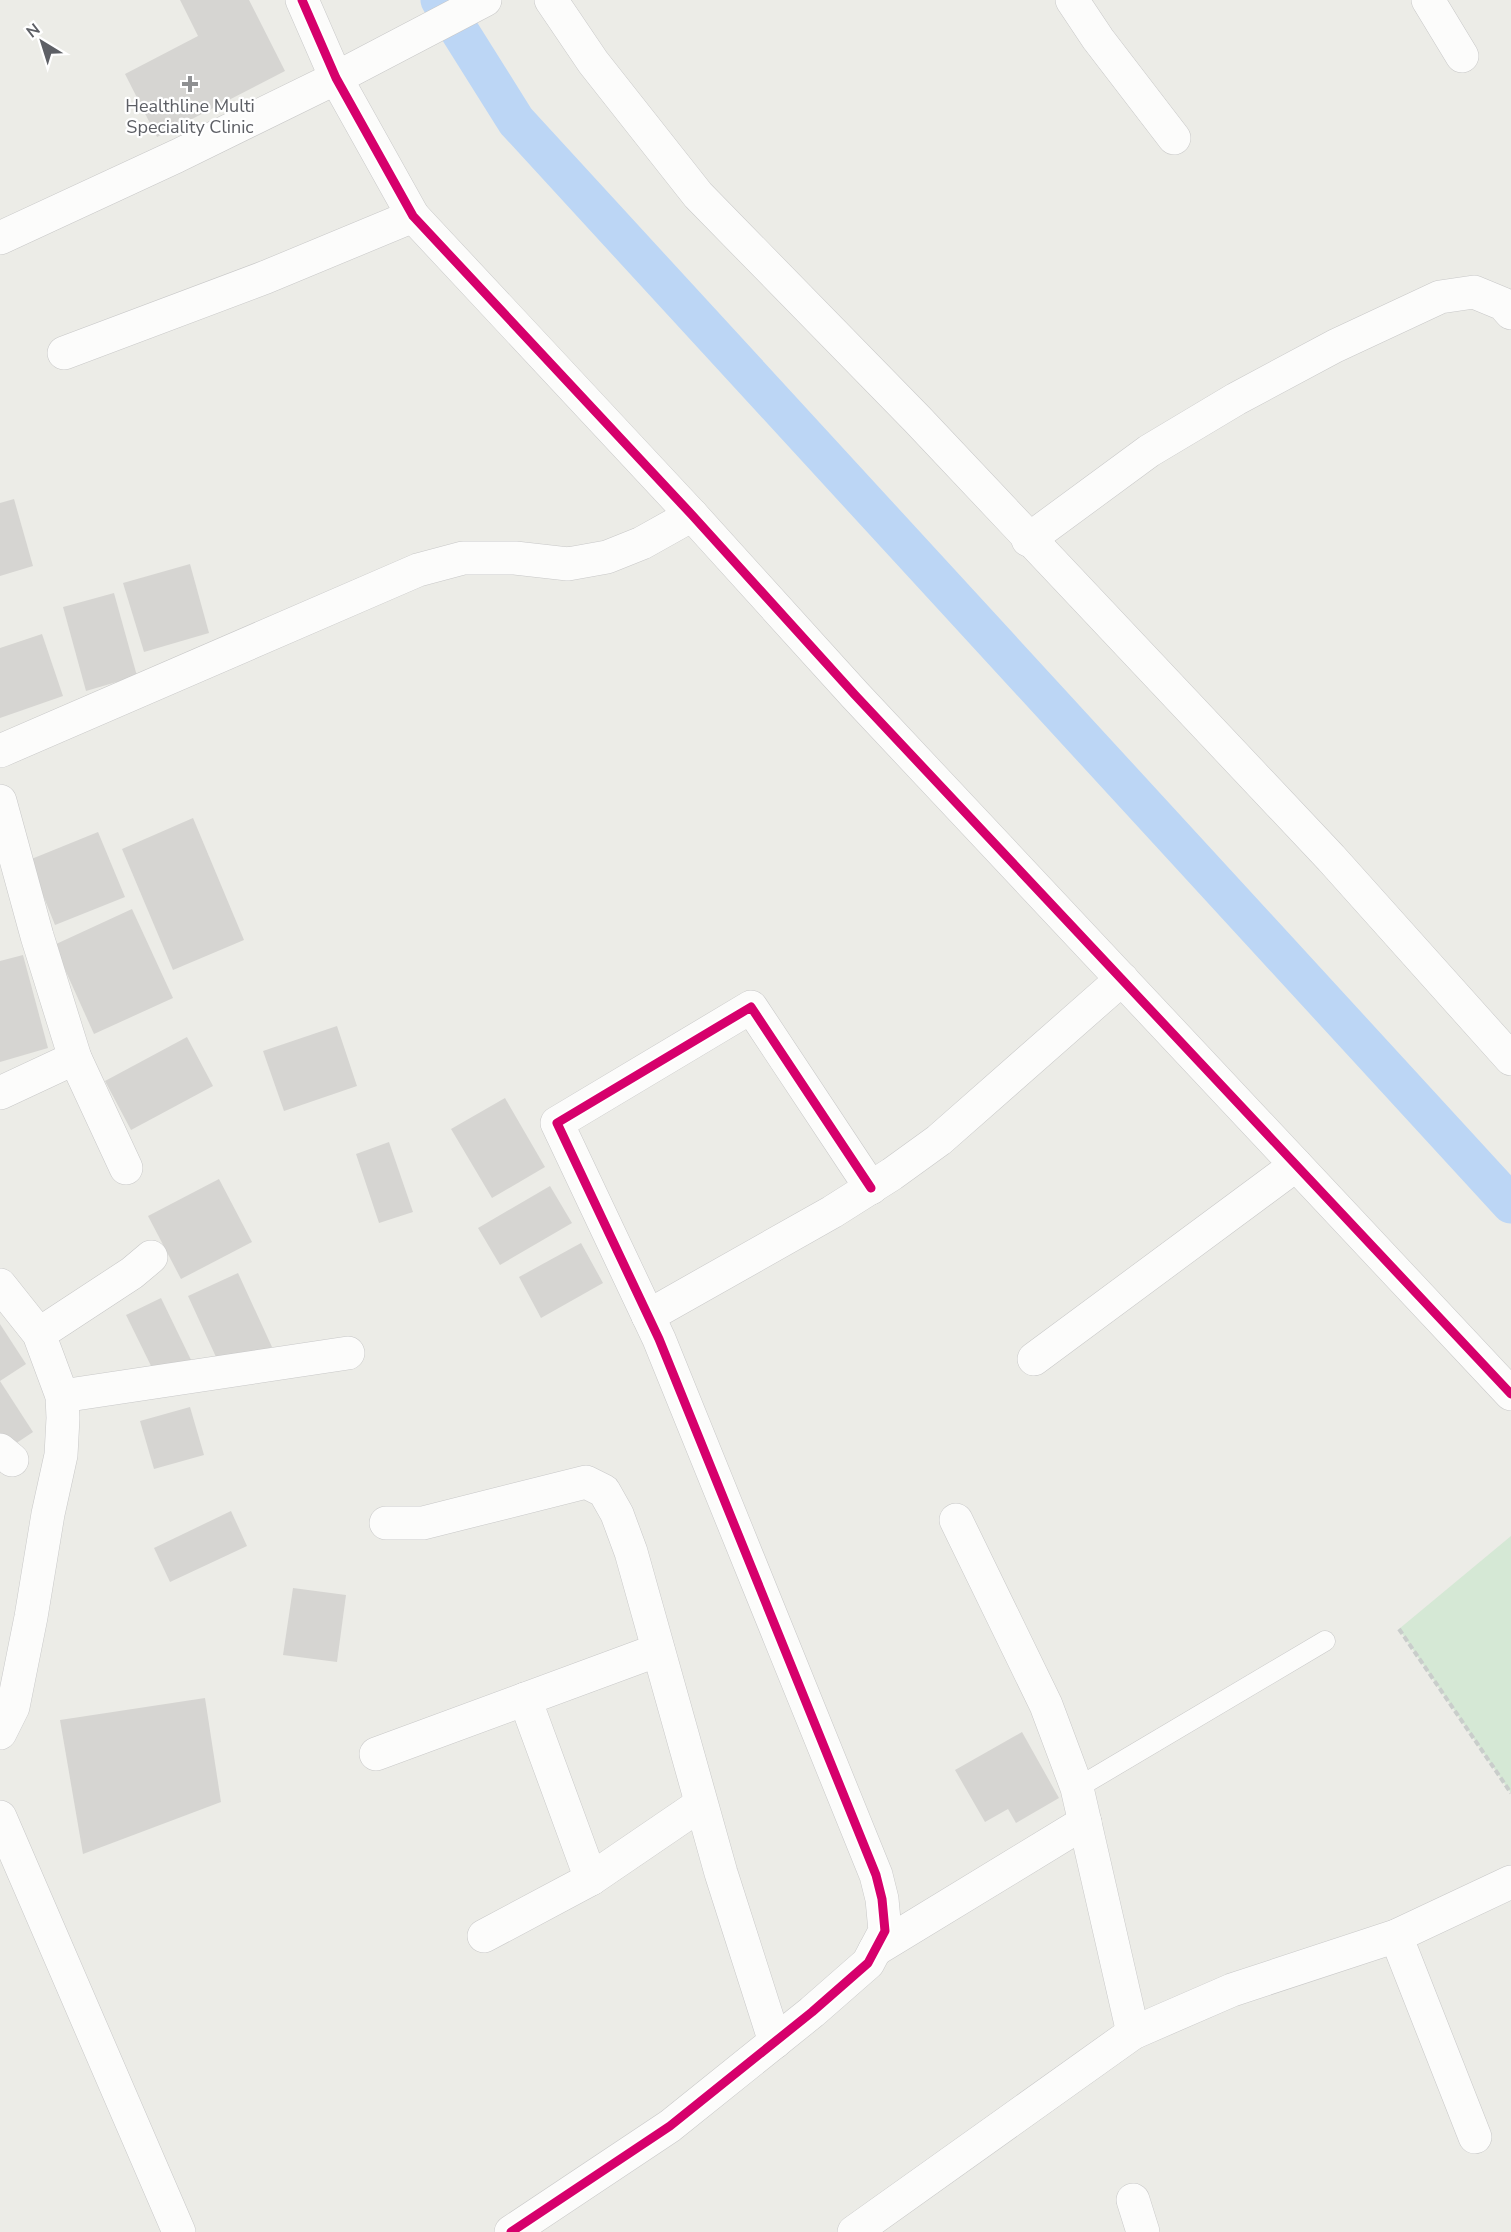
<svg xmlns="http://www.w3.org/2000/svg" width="1511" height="2232" viewBox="0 0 1511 2232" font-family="'Nunito Sans',sans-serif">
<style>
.green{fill:#d5e8d5}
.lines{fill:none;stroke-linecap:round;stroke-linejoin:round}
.canal{stroke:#bcd6f5;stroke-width:39}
.building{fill:#d6d5d2}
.lane-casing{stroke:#c8c8c8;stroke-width:21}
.street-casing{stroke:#c8c8c8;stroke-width:34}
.secondary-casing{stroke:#c9c9c9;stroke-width:34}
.path{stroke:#c9cdcb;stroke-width:4;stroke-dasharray:6 3;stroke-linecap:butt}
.lane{stroke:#fcfcfb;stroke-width:20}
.street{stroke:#fcfcfb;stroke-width:33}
.secondary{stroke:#fcfcfb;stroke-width:33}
.cycleway-casing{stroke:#fff;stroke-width:13}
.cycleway{stroke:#d6006c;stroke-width:9}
.poi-dot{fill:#8f9092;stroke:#fff;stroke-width:2}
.labels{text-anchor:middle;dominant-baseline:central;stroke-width:4.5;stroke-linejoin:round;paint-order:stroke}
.poi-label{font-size:18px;fill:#5d5f65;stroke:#fff}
</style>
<rect width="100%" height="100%" fill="#ecece7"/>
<polygon class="green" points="1511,1536 1511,1793 1399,1629"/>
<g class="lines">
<polyline class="canal" points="440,0 516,121 1511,1204"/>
</g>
<g class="building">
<polygon points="180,0 249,0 285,71 157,137 125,74 198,36"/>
<polygon points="14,499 33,566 0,576 0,503"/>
<polygon points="190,564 209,633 144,652 123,583"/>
<polygon points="114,593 137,676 86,691 63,607"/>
<polygon points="42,634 63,696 0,718 0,648"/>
<polygon points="193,818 244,940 173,970 122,849"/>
<polygon points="98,832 125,897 55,925 29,860"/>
<polygon points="132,909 173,998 94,1034 54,945"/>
<polygon points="23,955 48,1048 0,1062 0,961"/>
<polygon points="337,1026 357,1086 284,1111 263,1051"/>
<polygon points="187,1037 213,1086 131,1130 105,1081"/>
<polygon points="505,1098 545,1167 492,1198 451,1129"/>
<polygon points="389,1142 413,1212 379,1223 356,1154"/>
<polygon points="219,1179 252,1242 181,1279 148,1216"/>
<polygon points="550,1186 572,1223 500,1265 478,1228"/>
<polygon points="581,1243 603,1283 541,1318 519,1277"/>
<polygon points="238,1273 272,1347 222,1370 188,1296"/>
<polygon points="161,1298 192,1362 158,1380 126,1315"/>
<polygon points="0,1324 26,1364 0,1381"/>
<polygon points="0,1381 33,1432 3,1452 0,1447"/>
<polygon points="190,1407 204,1455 154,1469 140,1421"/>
<polygon points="231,1511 247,1546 170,1582 154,1548"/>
<polygon points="293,1588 346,1595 337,1662 283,1655"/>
<polygon points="205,1698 221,1802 83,1854 60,1720"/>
<polygon points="1022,1732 1059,1798 1016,1823 1008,1809 985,1822 955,1770"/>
</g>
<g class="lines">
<g class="lane-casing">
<polyline id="lane" points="1077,1788 1325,1641"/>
</g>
<g class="street-casing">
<g id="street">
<polyline points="1072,0 1098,39 1174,138"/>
<polyline points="1428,0 1462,56"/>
<polyline points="0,238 177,156 336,78 485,0"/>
<polyline points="64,353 266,277 413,216"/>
<polyline points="1028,540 1149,451 1236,399 1335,346 1440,297 1474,292 1503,304 1511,313"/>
<polyline points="0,751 418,570 463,558 515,558 568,564 607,557 642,543 692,515"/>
<polyline points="0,801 37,936 75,1058 126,1168"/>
<polyline points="0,1093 75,1058"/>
<polyline points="0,1285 39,1334 62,1396 63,1418 61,1455 48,1514 31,1617 13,1707 0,1733"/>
<polyline points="648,1316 832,1212 892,1174 939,1140 1122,979"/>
<polyline points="39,1334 132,1273 151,1257"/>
<polyline points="1034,1359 1296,1165"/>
<polyline points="62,1396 348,1353"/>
<polyline points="0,1450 12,1460"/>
<polyline points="956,1520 1046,1705 1077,1788 1133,2033"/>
<polyline points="386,1523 423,1523 586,1482 604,1491 617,1514 631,1552 721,1873 775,2042"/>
<polyline points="376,1754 658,1650"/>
<polyline points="0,1817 179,2232"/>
<polyline points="591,1879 701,1804"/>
<polyline points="484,1936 591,1879 525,1699"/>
<polyline points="1396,1936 1475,2137"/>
<polyline points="875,1950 1085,1822"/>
<polyline points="1133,2200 1143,2232"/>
<polyline points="511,2232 670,2126 812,2012 868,1963 885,1931 882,1899 876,1875 659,1339 557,1123 751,1007 871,1188"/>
<polyline points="854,2232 1133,2033 1232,1990 1396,1936 1511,1882"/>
</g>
</g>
<g class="secondary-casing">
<g id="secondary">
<polyline points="302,0 336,78 413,216 692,515 855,695 1511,1394"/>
<polyline points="551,0 593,62 698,195 917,419 1331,858 1511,1059"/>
</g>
</g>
<polyline class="path" points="1399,1629 1511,1793"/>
<use href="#lane" class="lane"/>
<use href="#street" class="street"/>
<use href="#secondary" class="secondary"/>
<g class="cycleway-casing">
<g id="cycleway">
<polyline points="302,0 336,78 413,216 692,515 855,695 1511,1394"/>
<polyline points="511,2232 670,2126 812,2012 868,1963 885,1931 882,1899 876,1875 659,1339 557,1123 751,1007 871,1188"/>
</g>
</g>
<use href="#cycleway" class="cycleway"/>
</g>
<path class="poi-dot" d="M187 75h6v6h6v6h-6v6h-6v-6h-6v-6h6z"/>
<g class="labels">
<g class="poi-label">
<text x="190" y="106">Healthline Multi<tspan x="190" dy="21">Speciality Clinic</tspan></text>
</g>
</g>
<g transform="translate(42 42) rotate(322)" stroke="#ffffff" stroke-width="4.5" paint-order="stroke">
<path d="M0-4.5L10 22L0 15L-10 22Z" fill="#5d5f65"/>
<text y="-9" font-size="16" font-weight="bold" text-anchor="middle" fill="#5d5f65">N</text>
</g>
</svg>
